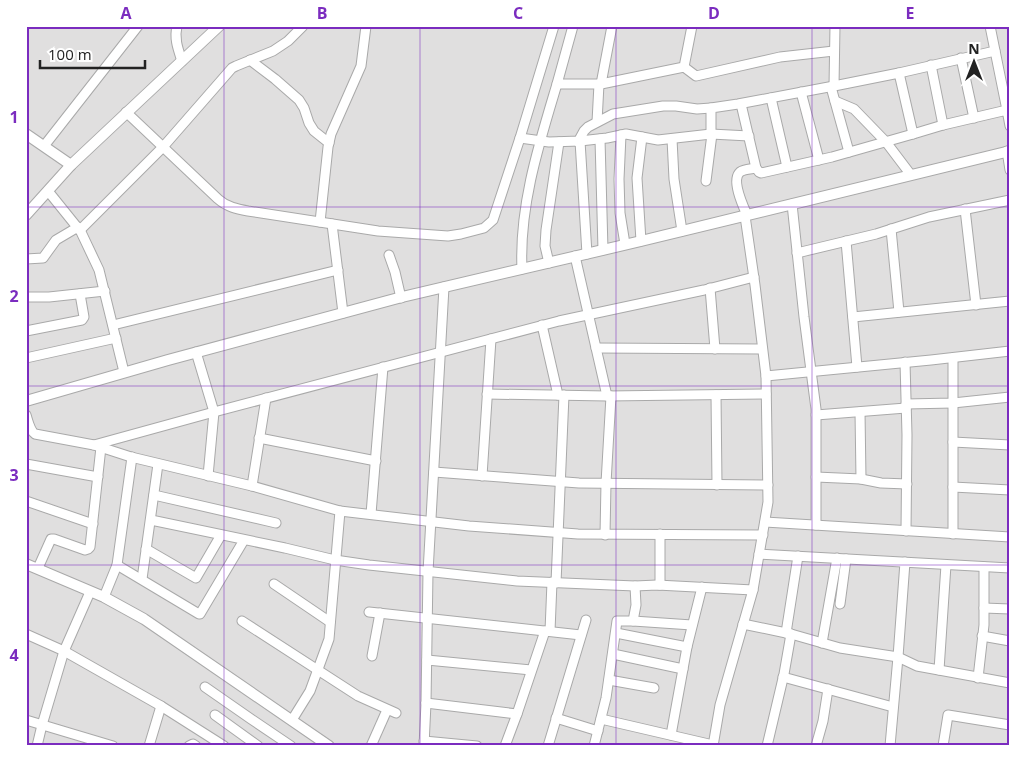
<svg xmlns="http://www.w3.org/2000/svg" width="1036" height="772" viewBox="0 0 1036 772" font-family="'Open Sans',sans-serif">
<style>
.residential{fill:#e0dfdf}
.lines{fill:none;stroke-linecap:round;stroke-linejoin:round}
.minor-casing{stroke:#a9a9a9;stroke-width:11}
.tertiary-casing{stroke:#a9a9a9;stroke-width:12}
.minor{stroke:#fff;stroke-width:9}
.tertiary{stroke:#fff;stroke-width:10}
.grid{fill:none;stroke:#7b2cbf;stroke-width:1;stroke-opacity:0.55}
.neatline{fill:none;stroke:#7b2cbf;stroke-width:2}
.grid-label{font-size:16px;text-anchor:middle;font-weight:bold;fill:#7b2cbf}
</style>
<rect width="100%" height="100%" fill="#f2efe9"/>
<rect class="residential" x="26" y="26" width="984" height="720"/>
<g class="lines">
<g class="minor-casing">
<g id="minor">
<path d="M177 26C174 39 178 49 182 61"/>
<polyline points="573,26 557,84 601,84 612,26"/>
<polyline points="835,26 834,86 899,73 913,134 943,125 1007,110 1010,126"/>
<polyline points="990,26 1007,110"/>
<polyline points="961,58 974,118"/>
<polyline points="250,60 275,79 299,100 304,108 309,123 314,131 329,143"/>
<polyline points="931,65 943,125"/>
<polyline points="684,67 696,76 780,57 834,51"/>
<polyline points="899,73 995,51"/>
<polyline points="601,84 684,67 692,26"/>
<polyline points="831,87 849,152"/>
<polyline points="801,92 819,160"/>
<polyline points="771,98 787,167"/>
<polyline points="835,101 854,109 886,142 911,175"/>
<polyline points="741,104 756,168 759,172 761,173 832,157 913,134"/>
<path d="M126 112 218 199C227 207 237 209 248 211L378 231 448 236 461 234 484 228 493 220 520 138 554 26"/>
<polyline points="597,122 599,84"/>
<polyline points="711,134 711,108 738,104 834,86"/>
<polyline points="621,135 619,179 620,213 625,244"/>
<polyline points="520,138 549,142 580,141 607,138 626,134 658,140 711,134 749,136"/>
<polyline points="600,139 603,250"/>
<polyline points="672,139 674,179 682,231"/>
<polyline points="580,141 587,254"/>
<polyline points="578,142 584,131 588,127 613,114 663,106 676,106 697,109 711,108"/>
<polyline points="44,146 138,26"/>
<polyline points="1007,151 1010,170"/>
<polyline points="706,181 712,134"/>
<polyline points="48,191 81,232 99,270 124,372"/>
<polyline points="792,204 804,317 816,409 816,525"/>
<polyline points="965,209 976,305"/>
<path d="M747 215C743 206 731 180 740 172 744 169 752 169 756 168"/>
<polyline points="320,222 328,147 331,134 361,66 366,26"/>
<polyline points="332,224 343,313"/>
<polyline points="891,229 899,312"/>
<polyline points="80,230 163,147 232,68 236,66 273,51 288,41 303,26"/>
<polyline points="641,241 637,178 642,137"/>
<polyline points="846,241 857,367"/>
<polyline points="797,253 876,234 929,217 1010,200"/>
<polyline points="389,255 395,272 401,298"/>
<polyline points="575,256 607,396"/>
<polyline points="26,259 43,258 56,240 78,227"/>
<polyline points="549,263 545,246 546,230 559,142"/>
<path d="M522 269C519 206 539 144 557 84"/>
<polyline points="710,288 715,349"/>
<polyline points="26,297 49,297 105,291"/>
<polyline points="853,317 1010,301"/>
<polyline points="113,325 338,270"/>
<polyline points="542,325 558,395"/>
<polyline points="26,331 82,320 84,317 80,294"/>
<polyline points="596,348 762,349"/>
<polyline points="196,352 214,412 208,476"/>
<polyline points="26,358 116,338"/>
<polyline points="953,358 953,534"/>
<polyline points="905,362 907,435 906,531"/>
<polyline points="766,376 931,360 1010,351"/>
<polyline points="487,394 607,396 766,394"/>
<polyline points="716,395 717,485"/>
<polyline points="906,404 953,403 1010,397"/>
<polyline points="860,412 861,479"/>
<path d="M26 415C28 421 30 431 35 434L94 445 131 457 252 486 340 511 469 526 578 534 763 535"/>
<polyline points="816,415 906,408"/>
<polyline points="259,438 376,461"/>
<polyline points="953,442 1010,445"/>
<polyline points="94,445 214,412 559,321 704,290 754,277"/>
<polyline points="26,464 98,477"/>
<polyline points="434,472 579,483 768,485"/>
<polyline points="482,476 491,339"/>
<polyline points="816,477 861,479 881,483 907,484"/>
<polyline points="252,486 266,398"/>
<polyline points="953,487 1010,490"/>
<polyline points="154,495 276,523"/>
<polyline points="26,501 93,524"/>
<polyline points="371,514 383,367"/>
<polyline points="151,520 285,548 335,560 369,565 517,581 635,586 657,585 753,590"/>
<polyline points="765,522 1010,537"/>
<polyline points="605,535 606,483 611,396"/>
<polyline points="146,549 196,578 221,535"/>
<polyline points="759,554 1010,568"/>
<polyline points="117,565 199,614 200,614 244,540"/>
<polyline points="38,568 51,539 54,539 85,550 88,549 90,547 101,447"/>
<polyline points="142,579 158,464"/>
<polyline points="556,583 564,395"/>
<polyline points="274,584 330,622"/>
<polyline points="660,585 660,534"/>
<polyline points="104,597 117,565 132,457"/>
<polyline points="840,604 846,559"/>
<polyline points="984,608 1010,609"/>
<polyline points="369,612 581,635"/>
<polyline points="242,621 358,696 396,713"/>
<polyline points="633,621 692,625"/>
<polyline points="743,624 791,634 840,648 898,657 917,666 1010,683"/>
<polyline points="550,631 552,582"/>
<polyline points="616,633 687,647"/>
<polyline points="786,633 798,556"/>
<polyline points="26,634 64,651 161,706 224,746"/>
<polyline points="982,636 1010,641"/>
<polyline points="822,643 837,558"/>
<polyline points="613,654 683,669"/>
<polyline points="372,656 380,613"/>
<polyline points="427,660 531,670"/>
<polyline points="939,670 946,565"/>
<polyline points="783,677 893,707"/>
<polyline points="978,678 984,625 984,567"/>
<polyline points="609,680 654,688"/>
<polyline points="205,687 251,719 291,746"/>
<polyline points="426,703 517,714"/>
<polyline points="215,715 258,746"/>
<polyline points="556,718 598,731"/>
<polyline points="601,719 713,745"/>
<polyline points="26,720 113,746"/>
<polyline points="292,720 310,691 329,639 340,511"/>
<polyline points="671,735 687,647 702,587"/>
<polyline points="424,741 477,746"/>
<polyline points="37,746 42,725 64,651 90,592"/>
<polyline points="149,746 161,706"/>
<polyline points="189,746 193,744 196,746"/>
<polyline points="371,746 387,710"/>
<polyline points="424,746 426,703 428,572 444,287"/>
<polyline points="505,746 517,714 545,631"/>
<polyline points="548,746 586,620"/>
<polyline points="594,746 606,698 617,621 633,621 636,605 635,586"/>
<polyline points="713,746 720,705 753,590 768,502 766,376 755,285 745,216"/>
<polyline points="767,746 784,674 791,634"/>
<polyline points="816,746 823,721 828,689"/>
<polyline points="890,746 898,657 905,562"/>
<polyline points="943,746 948,715 1010,725"/>
</g>
</g>
<g class="tertiary-casing">
<g id="tertiary">
<polyline points="26,134 71,165"/>
<polyline points="26,215 71,165 219,26"/>
<polyline points="26,401 168,360 402,297 641,241 1010,151"/>
<polyline points="26,564 104,597 144,619 329,746"/>
</g>
</g>
<use href="#minor" class="minor"/>
<use href="#tertiary" class="tertiary"/>
</g>
<path class="grid" d="M224 26V746M420 26V746M616 26V746M812 26V746M26 207H1010M26 386H1010M26 565H1010"/>
<rect width="1036" height="772" fill="none" stroke="#ffffff" stroke-width="55"/>
<g transform="translate(974 62)" stroke="#ffffff" stroke-width="4" paint-order="stroke">
<path d="M0-4L9 19L0 12L-9 19Z" fill="#222222"/>
<text y="-8" font-size="14" font-weight="bold" text-anchor="middle" fill="#222222">N</text>
</g>
<path d="M40 60v8h105v-8" fill="none" stroke="#222222" stroke-width="2.5"/>
<text x="48" y="60" font-size="15" fill="#222222" stroke="#ffffff" stroke-width="4" paint-order="stroke">100 m</text>
<rect x="28" y="28" width="980" height="716" class="neatline"/>
<g class="grid-label">
<text x="126" y="19">A</text>
<text x="322" y="19">B</text>
<text x="518" y="19">C</text>
<text x="714" y="19">D</text>
<text x="910" y="19">E</text>
<text x="14" y="123">1</text>
<text x="14" y="302">2</text>
<text x="14" y="481">3</text>
<text x="14" y="661">4</text>
</g>
</svg>
